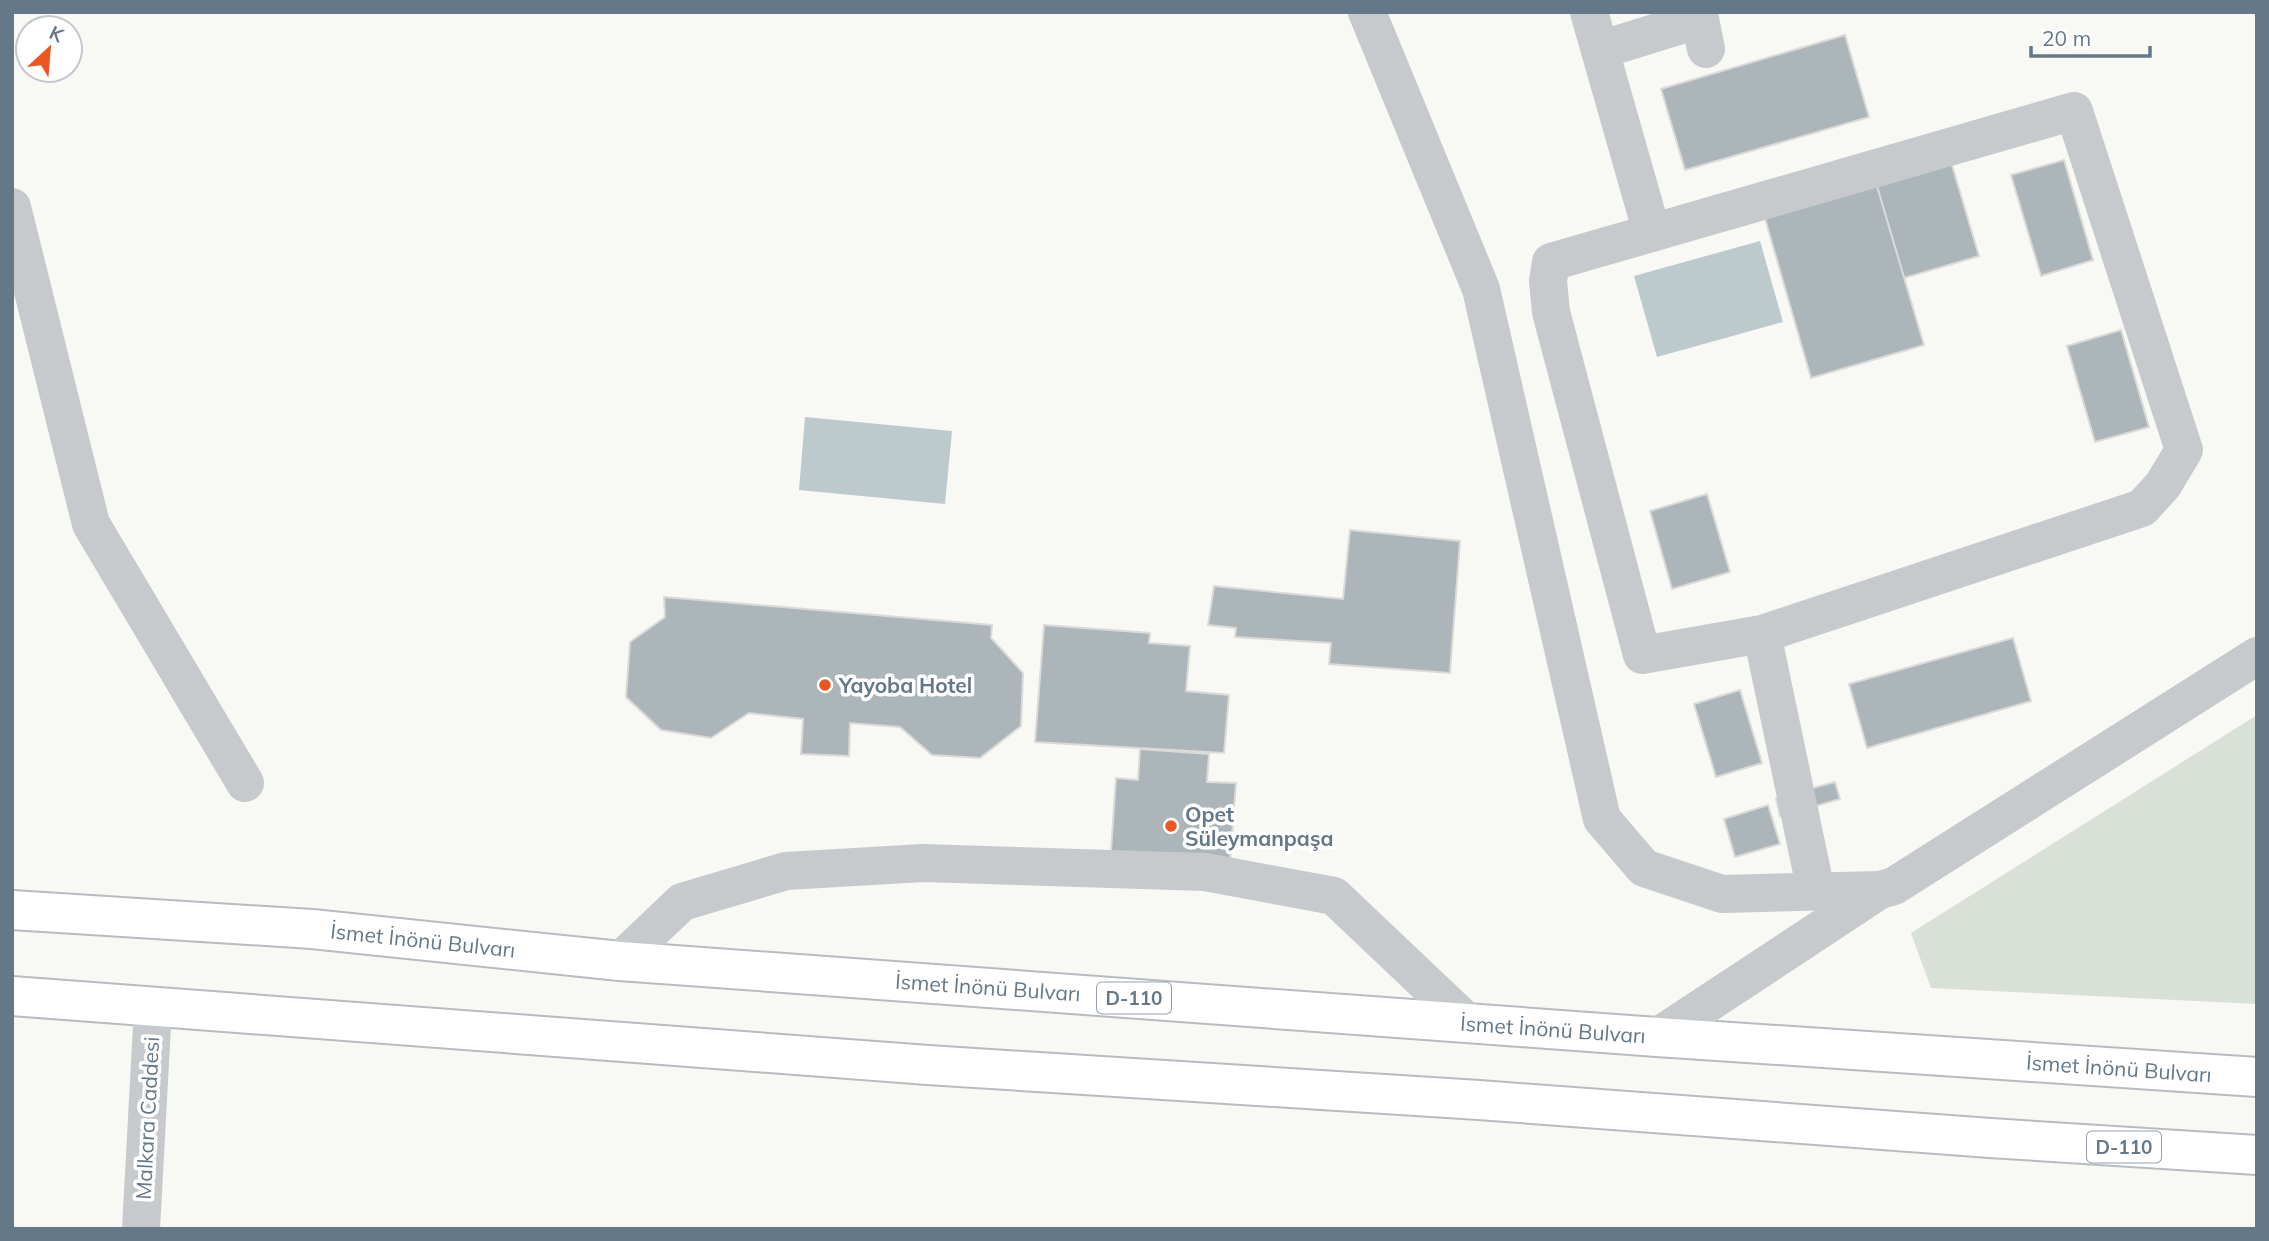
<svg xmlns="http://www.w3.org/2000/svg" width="2269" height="1241" viewBox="0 0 2269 1241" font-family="Mulish,sans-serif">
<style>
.green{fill:#d9e0d6}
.water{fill:#bcc9cd}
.building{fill:#acb5ba;stroke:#dadad8;stroke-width:2}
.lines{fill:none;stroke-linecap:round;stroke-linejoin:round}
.highway-casing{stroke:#b8bcbf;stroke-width:42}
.minor{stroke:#c6cacd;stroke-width:38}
.highway{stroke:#fff;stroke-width:38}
.poi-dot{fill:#ed5521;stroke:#fff;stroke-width:2.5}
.labels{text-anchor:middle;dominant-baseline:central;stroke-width:7;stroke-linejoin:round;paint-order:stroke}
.shield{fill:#fff;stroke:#93a0ac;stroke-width:2}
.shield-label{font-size:19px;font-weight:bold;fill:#657888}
.poi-label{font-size:21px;font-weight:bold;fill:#657888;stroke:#fff;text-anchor:start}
.street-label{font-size:21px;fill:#657888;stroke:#fff}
</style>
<rect width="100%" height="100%" fill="#f8f8f5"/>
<polygon class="green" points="2257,715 2257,1004 1931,988 1911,933"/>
<g class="water">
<polygon points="1760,241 1783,322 1657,357 1634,276"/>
<polygon points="805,417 952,431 945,504 799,490"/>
</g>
<g class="building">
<polygon points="1845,35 1869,117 1685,170 1661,89"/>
<polygon points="2064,160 2093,260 2041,276 2011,175"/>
<polygon points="1951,162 1979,256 1904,278 1876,183"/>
<polygon points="1876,183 1924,345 1811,378 1764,215"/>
<polygon points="2121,330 2149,427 2095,442 2067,346"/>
<polygon points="1707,494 1730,572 1672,589 1650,511"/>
<polygon points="1350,530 1460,541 1450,673 1329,664 1331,643 1235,637 1236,628 1208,625 1214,586 1343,599"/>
<polygon points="664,597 992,625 991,638 1023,673 1021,726 980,758 932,755 900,727 850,723 849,756 801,754 803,719 749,713 711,738 661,730 626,697 630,642 665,617"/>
<polygon points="1044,625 1150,633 1149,643 1190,646 1186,691 1229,695 1224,753 1035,742"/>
<polygon points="2013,638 2031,701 1867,748 1849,684"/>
<polygon points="1740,690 1762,763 1716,777 1694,704"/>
<polygon points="1140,749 1209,754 1207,782 1236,783 1228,889 1109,880 1116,778 1138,780"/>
<polygon points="1835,782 1840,799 1780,816 1776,798"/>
<polygon points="1768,805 1780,844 1735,857 1724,819"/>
</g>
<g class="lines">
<g class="highway-casing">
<g id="highway">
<polyline points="12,910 312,929 620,961 1657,1037 2257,1077"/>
<polyline points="12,996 928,1065 1479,1100 1990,1138 2257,1155"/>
</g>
</g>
<g class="minor">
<polyline points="1367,12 1481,289 1602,819 1644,868 1722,894 1880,890"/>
<polyline points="1589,12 1652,233"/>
<polyline points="1600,50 1700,19 1706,49"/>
<polygon points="2074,111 2184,450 2163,485 2142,508 1762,634 1642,655 1551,312 1548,281 1551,262"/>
<polyline points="12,207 91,524 245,783"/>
<polyline points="1762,634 1816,891"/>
<polyline points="620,961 682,902 786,871 923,863 1205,872 1334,896 1468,1023"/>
<polyline points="1657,1037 1880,890 1894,886 2257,656"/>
<polyline points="141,1229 153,1007"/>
</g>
<use href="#highway" class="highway"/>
</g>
<g class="poi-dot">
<circle cx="825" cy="685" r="7"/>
<circle cx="1171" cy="826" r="7"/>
</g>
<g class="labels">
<g class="shield">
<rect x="1097" y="982.5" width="74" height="31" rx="5"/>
<rect x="2087" y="1131.5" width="74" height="31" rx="5"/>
</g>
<g class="shield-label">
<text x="1134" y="998">D-110</text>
<text x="2124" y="1147">D-110</text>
</g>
<g class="poi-label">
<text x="839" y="685">Yayoba Hotel</text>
<text x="1185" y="814">Opet<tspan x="1185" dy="24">Süleymanpaşa</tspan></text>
</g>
<g class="street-label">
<text transform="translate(423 940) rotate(6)">İsmet İnönü Bulvarı</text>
<text transform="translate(988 987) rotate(4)">İsmet İnönü Bulvarı</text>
<text transform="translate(1553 1029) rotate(4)">İsmet İnönü Bulvarı</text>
<text transform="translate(2119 1068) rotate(4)">İsmet İnönü Bulvarı</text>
<text transform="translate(147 1118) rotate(-87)">Malkara Caddesi</text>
</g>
</g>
<rect width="2269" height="1241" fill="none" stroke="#657888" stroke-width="28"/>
<g transform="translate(49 49) rotate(26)"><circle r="33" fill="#ffffff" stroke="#c1c9cf" stroke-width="2"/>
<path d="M0-5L12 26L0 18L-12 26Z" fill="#ed5521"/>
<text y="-10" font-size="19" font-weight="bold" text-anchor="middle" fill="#657888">K</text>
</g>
<path d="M2031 46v10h119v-10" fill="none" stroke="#657888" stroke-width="3.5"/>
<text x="2042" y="46" font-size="21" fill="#657888" stroke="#ffffff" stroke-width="5" paint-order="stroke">20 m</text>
</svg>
